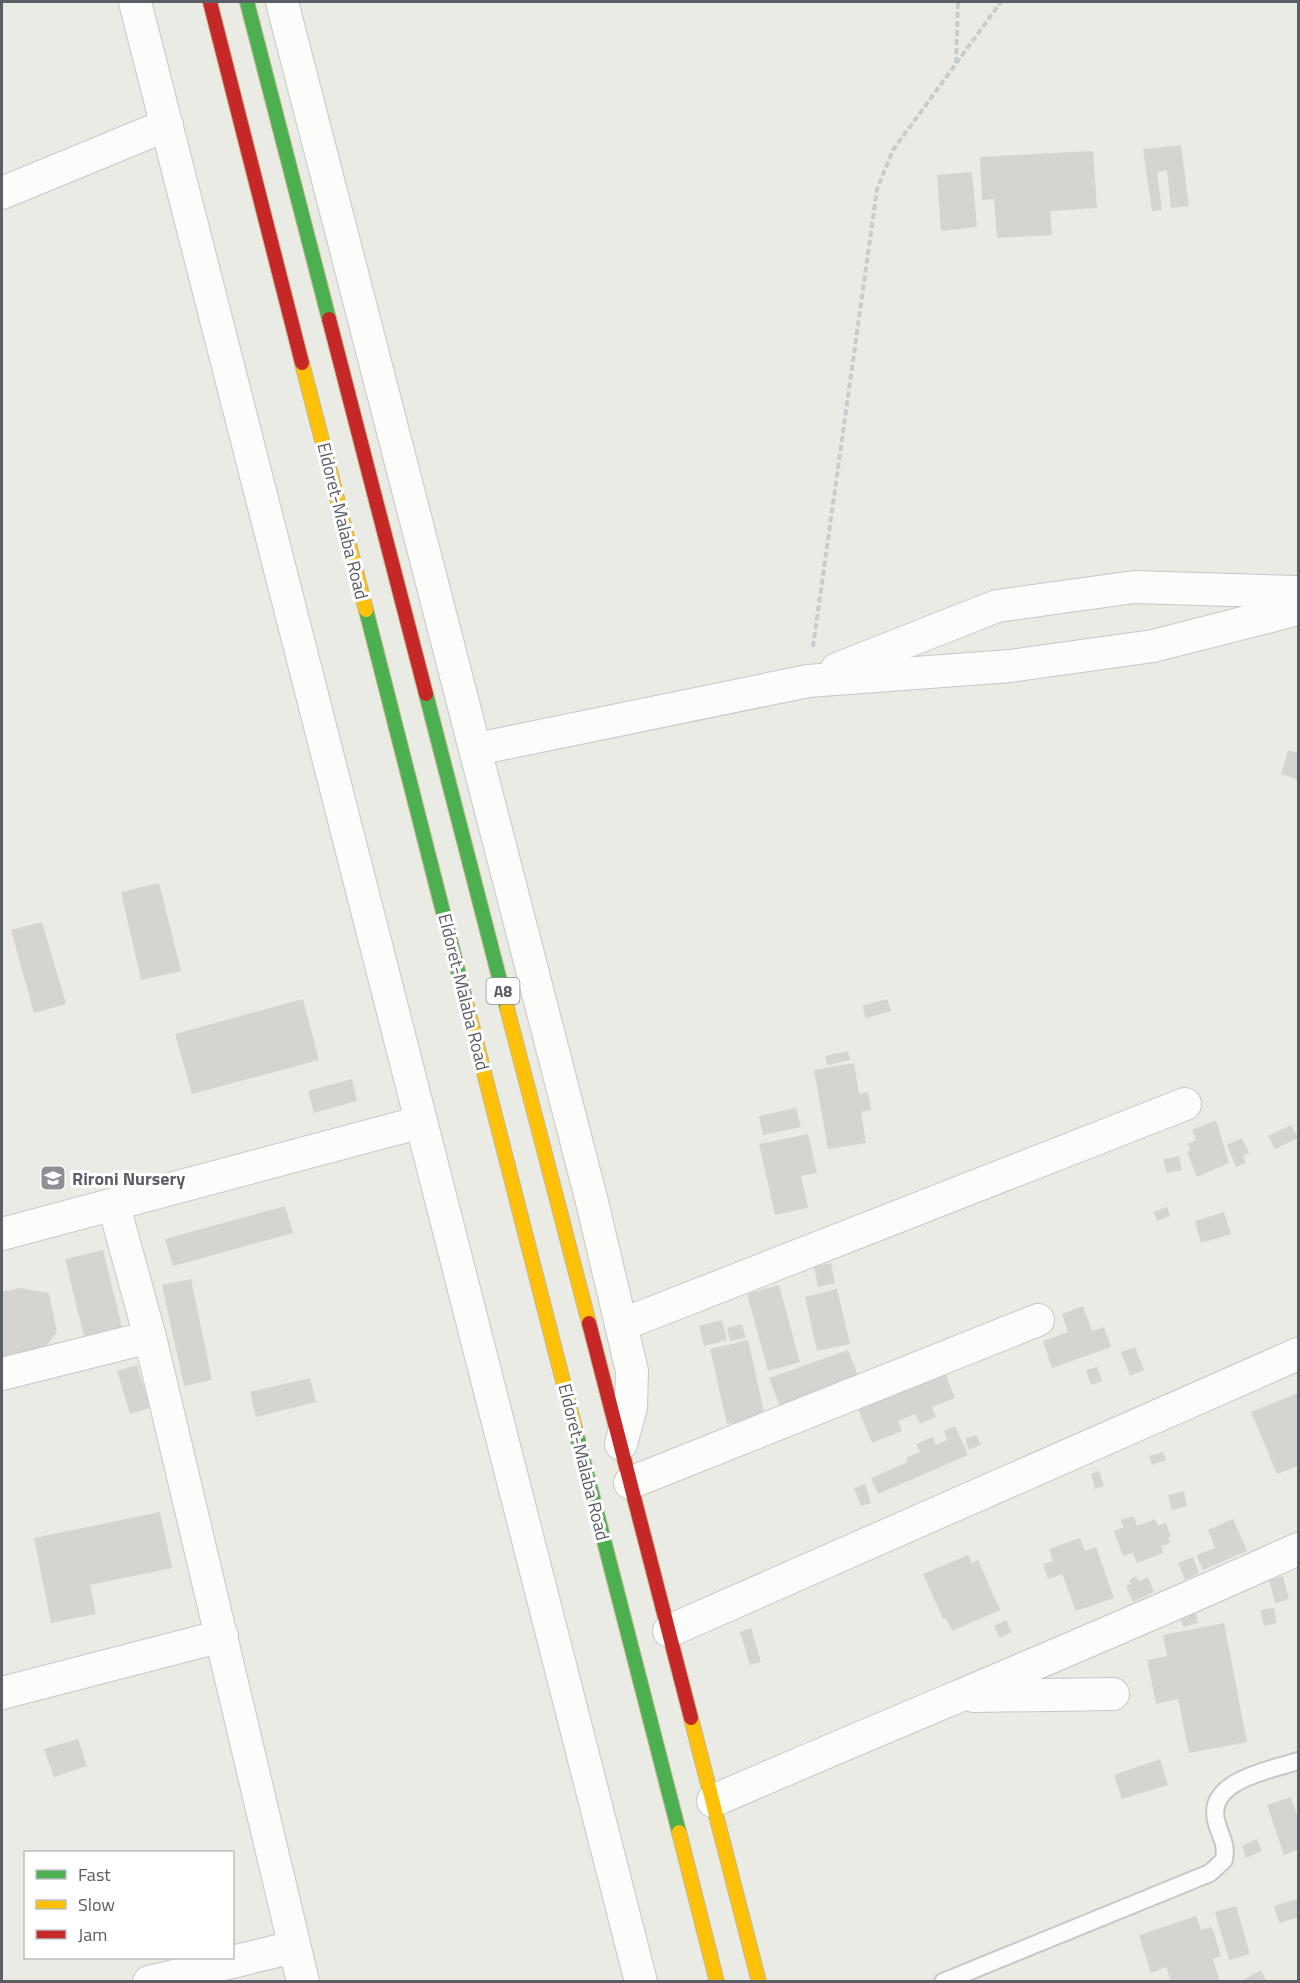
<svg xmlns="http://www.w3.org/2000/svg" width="1300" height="1983" viewBox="0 0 1300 1983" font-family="'Titillium Web',sans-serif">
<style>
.building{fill:#d5d4d1}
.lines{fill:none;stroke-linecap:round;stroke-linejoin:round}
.lane-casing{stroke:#c7c8c6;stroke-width:20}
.street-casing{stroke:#c7c8c6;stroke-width:34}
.fast-casing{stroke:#c3b792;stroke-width:16}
.slow-casing{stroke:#c3b792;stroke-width:16}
.jam-casing{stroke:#c3b792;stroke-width:16}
.path{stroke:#c8cdca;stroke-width:4;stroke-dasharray:6 3;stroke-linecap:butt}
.lane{stroke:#fcfcfb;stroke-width:16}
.street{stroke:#fcfcfb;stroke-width:32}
.fast{stroke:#4caf50;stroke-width:14}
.slow{stroke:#ffc107;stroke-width:14}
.jam{stroke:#c62828;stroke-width:14}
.labels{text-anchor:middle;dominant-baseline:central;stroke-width:6;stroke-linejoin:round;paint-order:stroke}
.shield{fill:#fff;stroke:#8c8e92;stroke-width:1.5}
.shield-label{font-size:16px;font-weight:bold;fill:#5b5e64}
.street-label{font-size:18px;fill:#5b5e64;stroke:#fff}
.poi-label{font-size:18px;font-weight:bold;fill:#5b5e64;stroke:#fff;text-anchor:start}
</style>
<rect width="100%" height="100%" fill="#ebebe6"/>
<g class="building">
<polygon points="1181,145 1189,206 1171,208 1167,170 1157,172 1162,210 1152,211 1143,149"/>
<polygon points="1093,151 1097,208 1050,211 1052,235 997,238 994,199 982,200 980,157"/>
<polygon points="972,172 977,227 941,231 937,175"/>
<polygon points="1288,750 1298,753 1298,780 1281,774"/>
<polygon points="159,883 181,971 141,980 121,892"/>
<polygon points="42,922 66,1004 34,1013 11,930"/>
<polygon points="303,999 319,1060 192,1094 175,1034"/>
<polygon points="887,999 891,1011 866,1018 862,1006"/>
<polygon points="848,1051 850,1060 827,1065 825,1056"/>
<polygon points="854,1063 859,1094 868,1092 871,1110 861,1112 866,1143 828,1149 814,1070"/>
<polygon points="352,1079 357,1101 314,1113 308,1091"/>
<polygon points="796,1108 801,1127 763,1135 759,1116"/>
<polygon points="1216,1120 1229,1163 1197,1177 1187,1152 1191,1150 1188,1144 1196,1140 1192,1130"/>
<polygon points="1291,1125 1298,1138 1275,1149 1268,1136"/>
<polygon points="808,1134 817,1173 801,1176 808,1208 775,1215 759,1144"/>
<polygon points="1242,1138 1249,1153 1243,1156 1246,1163 1236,1167 1227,1145"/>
<polygon points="1179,1156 1182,1170 1167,1173 1163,1159"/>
<polygon points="285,1206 293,1233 173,1266 165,1239"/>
<polygon points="1167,1207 1170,1216 1157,1221 1153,1212"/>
<polygon points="1224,1212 1231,1234 1201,1243 1195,1221"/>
<polygon points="103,1250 122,1327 84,1336 65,1259"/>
<polygon points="831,1263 835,1283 818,1287 814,1267"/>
<polygon points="191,1279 212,1380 184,1386 162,1285"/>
<polygon points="779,1285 800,1362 768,1371 747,1294"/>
<polygon points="20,1288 49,1293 57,1332 42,1351 2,1362 2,1292"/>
<polygon points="837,1289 850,1344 817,1351 805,1297"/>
<polygon points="1083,1306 1092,1331 1104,1327 1111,1347 1052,1368 1043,1341 1068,1332 1062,1314"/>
<polygon points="722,1320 727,1340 704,1346 699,1326"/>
<polygon points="742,1324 746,1338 730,1341 727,1328"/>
<polygon points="748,1340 767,1425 734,1432 732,1423 727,1424 710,1349"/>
<polygon points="1135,1347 1144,1370 1130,1376 1121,1352"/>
<polygon points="848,1350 860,1381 781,1409 769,1378"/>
<polygon points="137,1365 150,1408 130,1414 117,1371"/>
<polygon points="1097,1367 1102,1381 1091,1385 1086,1370"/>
<polygon points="945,1373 955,1398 932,1407 936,1417 920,1424 915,1414 898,1421 902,1431 872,1443 858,1409"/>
<polygon points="310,1378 316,1402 256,1417 250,1392"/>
<polygon points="1298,1393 1298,1466 1277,1474 1251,1412"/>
<polygon points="955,1426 968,1455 878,1494 871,1478 908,1462 906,1458 920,1452 916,1444 933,1437 936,1445 947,1440 944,1431"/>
<polygon points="976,1435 981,1445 969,1450 965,1439"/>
<polygon points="1163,1452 1166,1460 1152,1465 1149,1456"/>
<polygon points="1099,1471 1104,1486 1095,1489 1091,1474"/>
<polygon points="865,1484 871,1503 861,1506 854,1488"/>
<polygon points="1184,1491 1187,1506 1172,1510 1168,1495"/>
<polygon points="160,1512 172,1568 90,1585 96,1614 51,1623 34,1538"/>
<polygon points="1134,1516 1137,1526 1155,1519 1158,1526 1166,1523 1171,1537 1168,1538 1170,1543 1161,1546 1163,1553 1137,1563 1133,1553 1123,1556 1114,1531 1124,1527 1121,1520"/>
<polygon points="1233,1519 1247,1551 1203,1570 1196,1555 1215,1548 1208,1530"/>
<polygon points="1080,1538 1085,1551 1096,1547 1114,1598 1076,1611 1062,1574 1048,1579 1043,1564 1053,1561 1049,1549"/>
<polygon points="968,1555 972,1563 978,1560 1000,1610 952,1631 946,1618 943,1619 923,1574"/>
<polygon points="1193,1557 1199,1573 1185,1580 1178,1563"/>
<polygon points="1136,1576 1139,1581 1148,1577 1154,1592 1133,1602 1126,1586 1131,1584 1129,1580"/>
<polygon points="1283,1576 1289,1599 1275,1603 1269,1580"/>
<polygon points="1274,1608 1277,1623 1264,1626 1260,1610"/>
<polygon points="1195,1609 1198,1623 1183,1627 1179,1613"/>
<polygon points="1006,1620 1012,1632 1000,1638 994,1626"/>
<polygon points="1224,1623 1247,1742 1189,1753 1178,1699 1156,1704 1147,1660 1167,1656 1163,1635"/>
<polygon points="751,1628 761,1662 750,1665 740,1632"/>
<polygon points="78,1739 87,1766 54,1777 44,1749"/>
<polygon points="1160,1759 1168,1785 1122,1799 1114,1775"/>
<polygon points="1291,1797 1298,1819 1298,1850 1284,1855 1267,1805"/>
<polygon points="1257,1839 1262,1851 1246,1858 1242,1846"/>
<polygon points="1298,1899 1298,1917 1279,1923 1274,1906"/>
<polygon points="1236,1906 1250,1954 1229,1960 1215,1912"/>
<polygon points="1196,1916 1201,1930 1212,1927 1221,1956 1213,1959 1220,1982 1171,1982 1166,1967 1151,1973 1139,1935"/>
<polygon points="1261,1970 1267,1982 1240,1982"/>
</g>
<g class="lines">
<g class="lane-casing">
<path id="lane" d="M943 1982 1210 1873 1224 1860C1227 1841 1220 1838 1216 1820 1207 1780 1271 1770 1298 1761"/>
</g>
<g class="street-casing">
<g id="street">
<polyline points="135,2 641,1982"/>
<polyline points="282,2 592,1202 632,1371 631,1407 621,1444"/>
<polyline points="2,193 167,125"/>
<polyline points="837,669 997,606 1134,587 1298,592"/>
<polyline points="477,749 808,681 1010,666 1153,646 1298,609"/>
<polyline points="114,1206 150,1337 303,1982"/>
<polyline points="2,1234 421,1122"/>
<polyline points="621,1325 1185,1104"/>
<polyline points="2,1374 150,1337"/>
<polyline points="630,1483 1038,1320"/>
<polyline points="669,1631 1298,1354"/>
<polyline points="2,1693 222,1636"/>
<polyline points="974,1696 1113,1694"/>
<path d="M713 1801C908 1716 1105 1637 1298 1549"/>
<polyline points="149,1982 294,1947"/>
</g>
</g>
<g class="fast-casing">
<g id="fast">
<polyline points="247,2 329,319"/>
<polyline points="366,610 466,1002"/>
<polyline points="426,694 507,1008"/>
<polyline points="575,1428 679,1832"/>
</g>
</g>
<g class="slow-casing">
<g id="slow">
<polyline points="302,363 366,610"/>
<polyline points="466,1002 575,1428"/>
<polyline points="507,1008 589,1323"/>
<polyline points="691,1718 759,1982"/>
<polyline points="679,1832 717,1982"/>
</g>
</g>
<g class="jam-casing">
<g id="jam">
<polyline points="210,2 302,363"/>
<polyline points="329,319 426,694"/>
<polyline points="589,1323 691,1718"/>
</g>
</g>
<g class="path">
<polyline points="956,63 958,2"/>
<polyline points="813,647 877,189 893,150 1001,2"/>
</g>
<use href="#lane" class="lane"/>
<use href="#street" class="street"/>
<use href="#fast" class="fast"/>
<use href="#slow" class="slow"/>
<use href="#jam" class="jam"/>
</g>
<defs>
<g id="school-square" transform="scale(1.35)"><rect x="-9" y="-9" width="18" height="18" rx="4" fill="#8d8f92" stroke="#fff"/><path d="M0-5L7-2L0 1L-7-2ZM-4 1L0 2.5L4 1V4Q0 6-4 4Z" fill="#fff"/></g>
</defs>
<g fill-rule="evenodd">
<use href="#school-square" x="53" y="1178"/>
</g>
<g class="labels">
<rect class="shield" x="486.5" y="978" width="33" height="26" rx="4.5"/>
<g class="shield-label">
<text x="503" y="991">A8</text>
</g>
<g class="street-label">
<text transform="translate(343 521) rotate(76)">Eldoret-Malaba Road</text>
<text transform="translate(464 992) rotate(76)">Eldoret-Malaba Road</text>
<text transform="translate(584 1462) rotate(76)">Eldoret-Malaba Road</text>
</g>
<g class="poi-label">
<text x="72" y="1178">Rironi Nursery</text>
</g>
</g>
<rect width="1300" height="1983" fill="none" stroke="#5b5e64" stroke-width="6"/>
<rect x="24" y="1851" width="210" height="108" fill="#ffffff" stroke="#bdbfc1" stroke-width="1.5"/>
<rect x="36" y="1870" width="30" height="9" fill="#4caf50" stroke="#bdbfc1" stroke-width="1.5"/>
<text x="78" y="1881" font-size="18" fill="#5b5e64">Fast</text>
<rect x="36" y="1900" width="30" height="9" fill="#ffc107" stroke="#bdbfc1" stroke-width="1.5"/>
<text x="78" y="1911" font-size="18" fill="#5b5e64">Slow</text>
<rect x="36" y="1930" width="30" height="9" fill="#c62828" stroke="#bdbfc1" stroke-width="1.5"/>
<text x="78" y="1941" font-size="18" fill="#5b5e64">Jam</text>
</svg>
